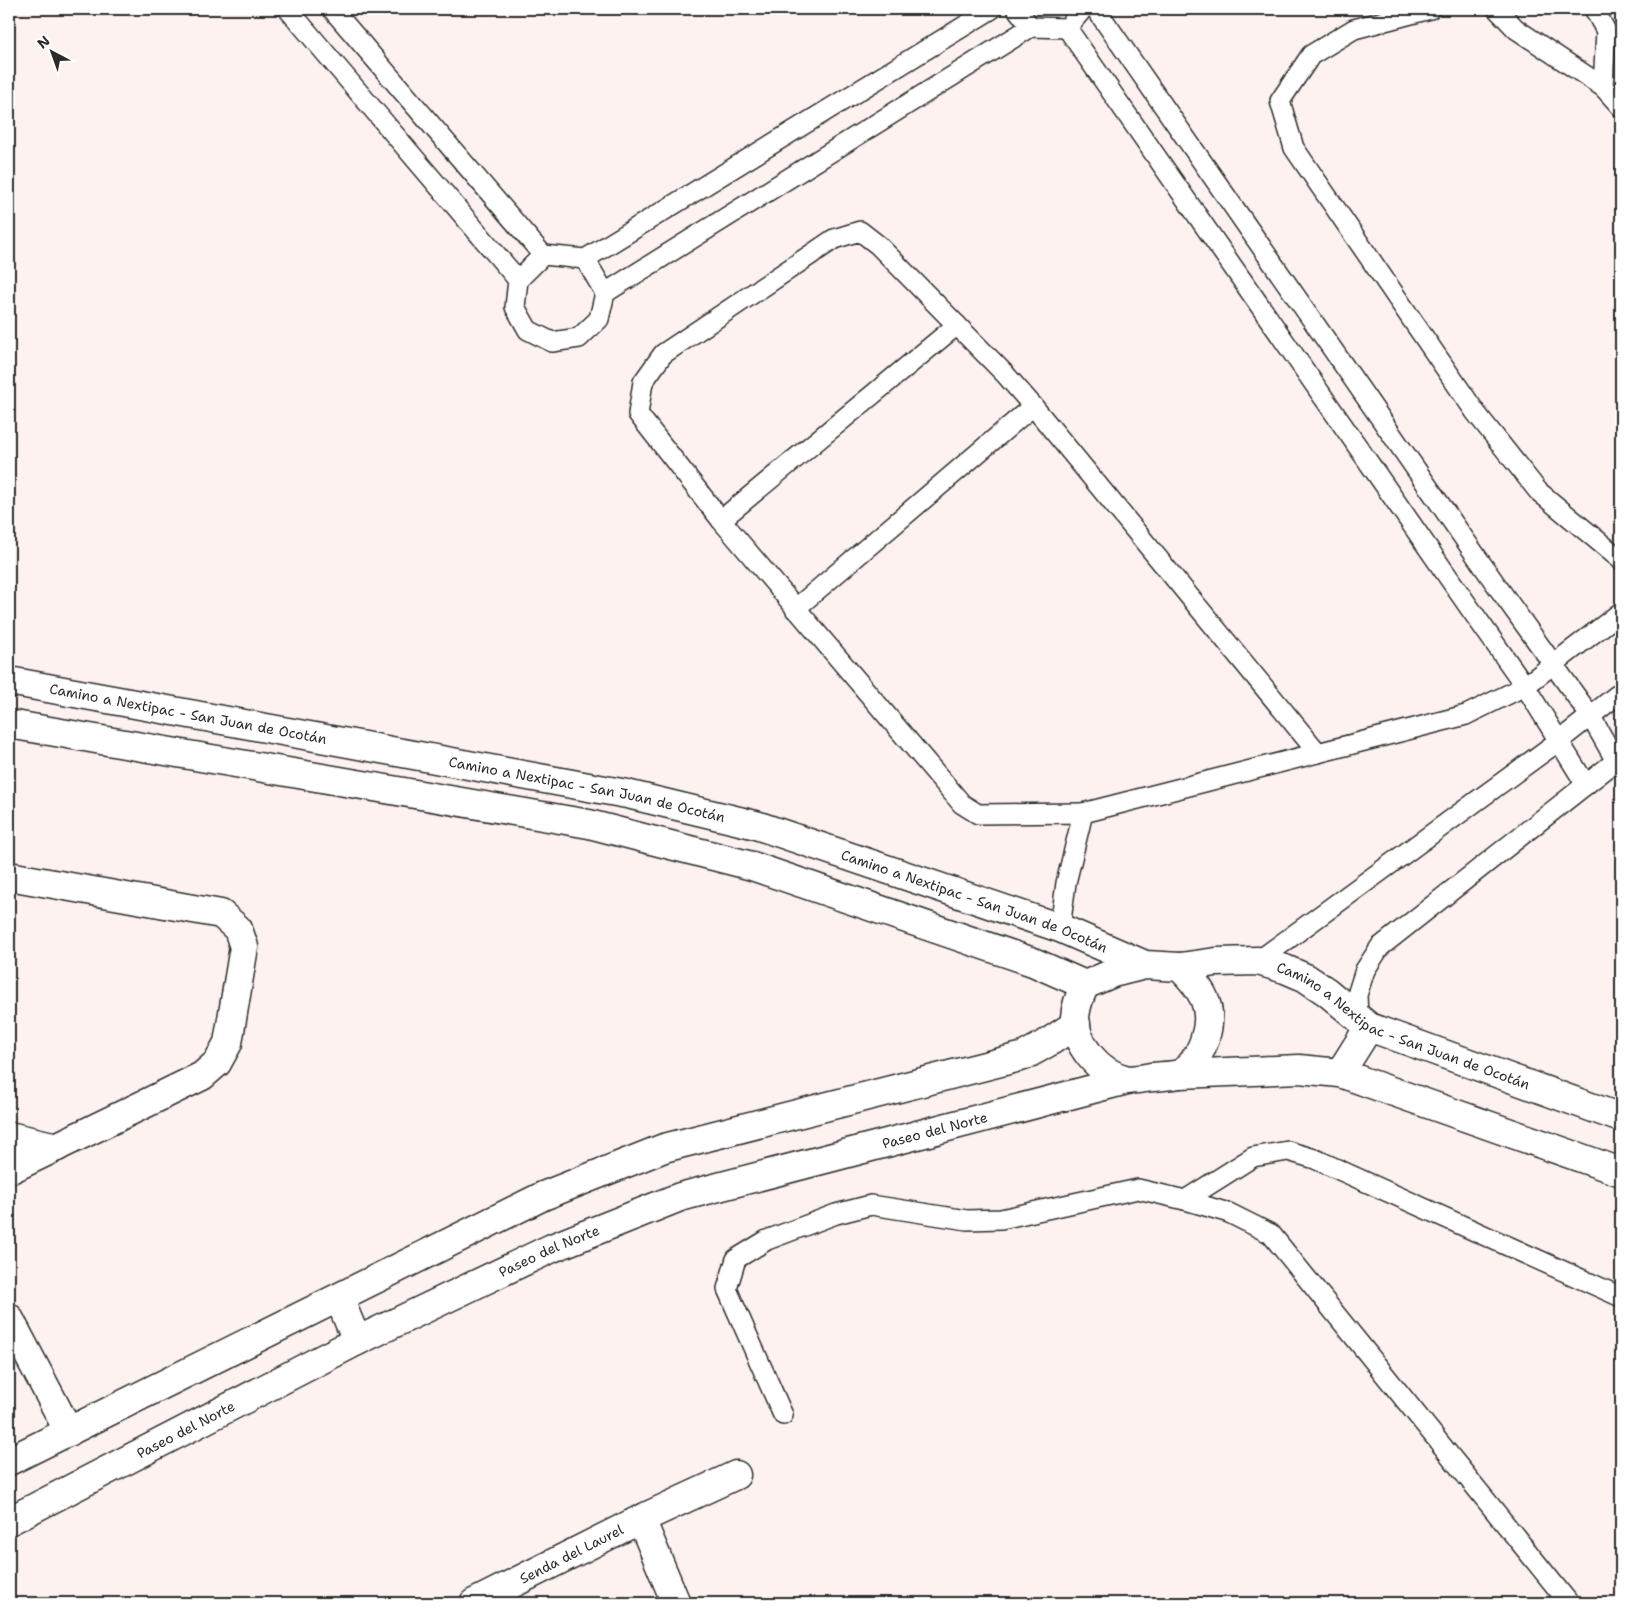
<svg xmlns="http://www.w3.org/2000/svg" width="1630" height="1612" viewBox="0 0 1630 1612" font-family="'Shantell Sans',sans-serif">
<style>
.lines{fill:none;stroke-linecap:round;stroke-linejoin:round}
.lane-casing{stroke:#2b2b2b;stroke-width:22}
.street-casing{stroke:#2b2b2b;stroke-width:31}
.secondary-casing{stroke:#2b2b2b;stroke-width:31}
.lane{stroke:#fff;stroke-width:19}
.street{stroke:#fff;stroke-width:28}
.secondary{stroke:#fff;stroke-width:28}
.labels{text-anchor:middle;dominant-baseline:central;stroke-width:5;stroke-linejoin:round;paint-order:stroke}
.street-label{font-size:14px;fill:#2b2b2b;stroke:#fff}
</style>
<rect width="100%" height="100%" fill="#fef2f0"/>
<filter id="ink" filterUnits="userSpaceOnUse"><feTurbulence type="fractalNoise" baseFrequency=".02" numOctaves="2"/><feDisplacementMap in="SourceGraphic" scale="10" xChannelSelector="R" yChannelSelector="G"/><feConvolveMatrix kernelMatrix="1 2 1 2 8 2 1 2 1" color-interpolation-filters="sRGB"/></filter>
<g filter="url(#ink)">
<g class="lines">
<g class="lane-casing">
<g id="lane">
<polyline points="288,9 518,280 515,307 528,330 552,342 579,338 599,319 605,293 585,259 543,255 518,280"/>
<polyline points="332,9 543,255"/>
<polyline points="1017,9 1031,27"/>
<polyline points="1096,9 1497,586 1591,717 1616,761"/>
<polyline points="1430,9 1354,29 1311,55 1280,101 1294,148 1476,413 1538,491 1621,560"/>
<polyline points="1497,9 1516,29 1603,87 1621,107"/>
<polyline points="1594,9 1606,31 1603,87"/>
<polyline points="1067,28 1469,607 1525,686 1586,785"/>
<polyline points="585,259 992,9"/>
<polyline points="605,293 1031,27 1067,28 1083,9"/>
<polyline points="1033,406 1318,753"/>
<polyline points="721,520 957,325"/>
<polyline points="795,609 1033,406 1005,374 878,245 860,231 834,239 663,354 643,382 638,414 721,520 962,804 978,814 1083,813 1066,883 1060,928"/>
<polyline points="1083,813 1466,715 1525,686 1621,612"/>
<polyline points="1258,961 1560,740 1621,692"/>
<polyline points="1358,1017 1357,995 1365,970 1380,947 1621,757"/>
<polyline points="1185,1200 1253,1157 1288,1151 1315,1159 1621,1297"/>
<polyline points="783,1415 727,1289 736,1259 767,1240 836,1214 871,1205 967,1220 1001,1219 1138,1189 1185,1200 1229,1213 1271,1234 1569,1603"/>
</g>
</g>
<g class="street-casing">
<g id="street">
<path id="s1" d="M9 681 627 794 756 825 1060 928 1145 965 1180 967C1201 988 1215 1006 1205 1038 1202 1049 1191 1070 1179 1074 1171 1076 1160 1076 1152 1077 1144 1078 1133 1081 1125 1079 1099 1073 1075 1045 1075 1017 1076 1005 1080 995 1085 985L1113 973 1145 965"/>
<polyline points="9,724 589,824 752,866 1033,962 1085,985"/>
<polyline points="9,876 221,914 238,929 244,947 228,1043 217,1063 202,1076 9,1170"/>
<path id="s2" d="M1180 967 1216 962 1258 961 1285 969 1306 978 1327 992 1369 1027 1621 1118"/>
<polyline points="1340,1073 1369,1027"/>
<polyline points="1180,1074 1299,1069 1340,1073 1621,1172"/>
<polyline points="9,1136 57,1147"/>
<polyline points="339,1298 357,1341"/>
<polyline points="9,1318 69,1432"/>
<polyline points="641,1519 676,1603"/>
<path id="s3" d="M474 1603 641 1519 736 1475"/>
</g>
</g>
<g class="secondary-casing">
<g id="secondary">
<polyline points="9,1461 543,1196 664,1148 1024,1056 1049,1042 1076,1024"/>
<path id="s4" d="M9 1521 357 1341 552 1248 680 1197 1127 1080"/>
</g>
</g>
<use href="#lane" class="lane"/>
<use href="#street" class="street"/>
<use href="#secondary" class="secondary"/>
</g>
</g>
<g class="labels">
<g class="street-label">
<text stroke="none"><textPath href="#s1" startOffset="182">Camino a Nextipac - San Juan de Ocotán</textPath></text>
<text stroke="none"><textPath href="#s1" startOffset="588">Camino a Nextipac - San Juan de Ocotán</textPath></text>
<text stroke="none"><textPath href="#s1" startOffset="992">Camino a Nextipac - San Juan de Ocotán</textPath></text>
<text stroke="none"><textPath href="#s2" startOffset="239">Camino a Nextipac - San Juan de Ocotán</textPath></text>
<text stroke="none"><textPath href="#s4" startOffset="1009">Paseo del Norte</textPath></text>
<text stroke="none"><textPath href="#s4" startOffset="604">Paseo del Norte</textPath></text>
<text stroke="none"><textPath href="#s4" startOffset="199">Paseo del Norte</textPath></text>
<text stroke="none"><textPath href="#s3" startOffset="109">Senda del Laurel</textPath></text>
</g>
</g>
<rect width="1630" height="1612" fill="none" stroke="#fff" stroke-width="30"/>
<rect x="15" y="15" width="1600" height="1582" fill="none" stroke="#2b2b2b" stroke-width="2" filter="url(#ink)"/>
<g transform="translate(52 52) rotate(319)" stroke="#ffffff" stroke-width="4" paint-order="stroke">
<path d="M0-4L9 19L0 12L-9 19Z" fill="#2b2b2b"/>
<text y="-8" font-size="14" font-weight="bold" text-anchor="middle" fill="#2b2b2b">N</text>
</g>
</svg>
